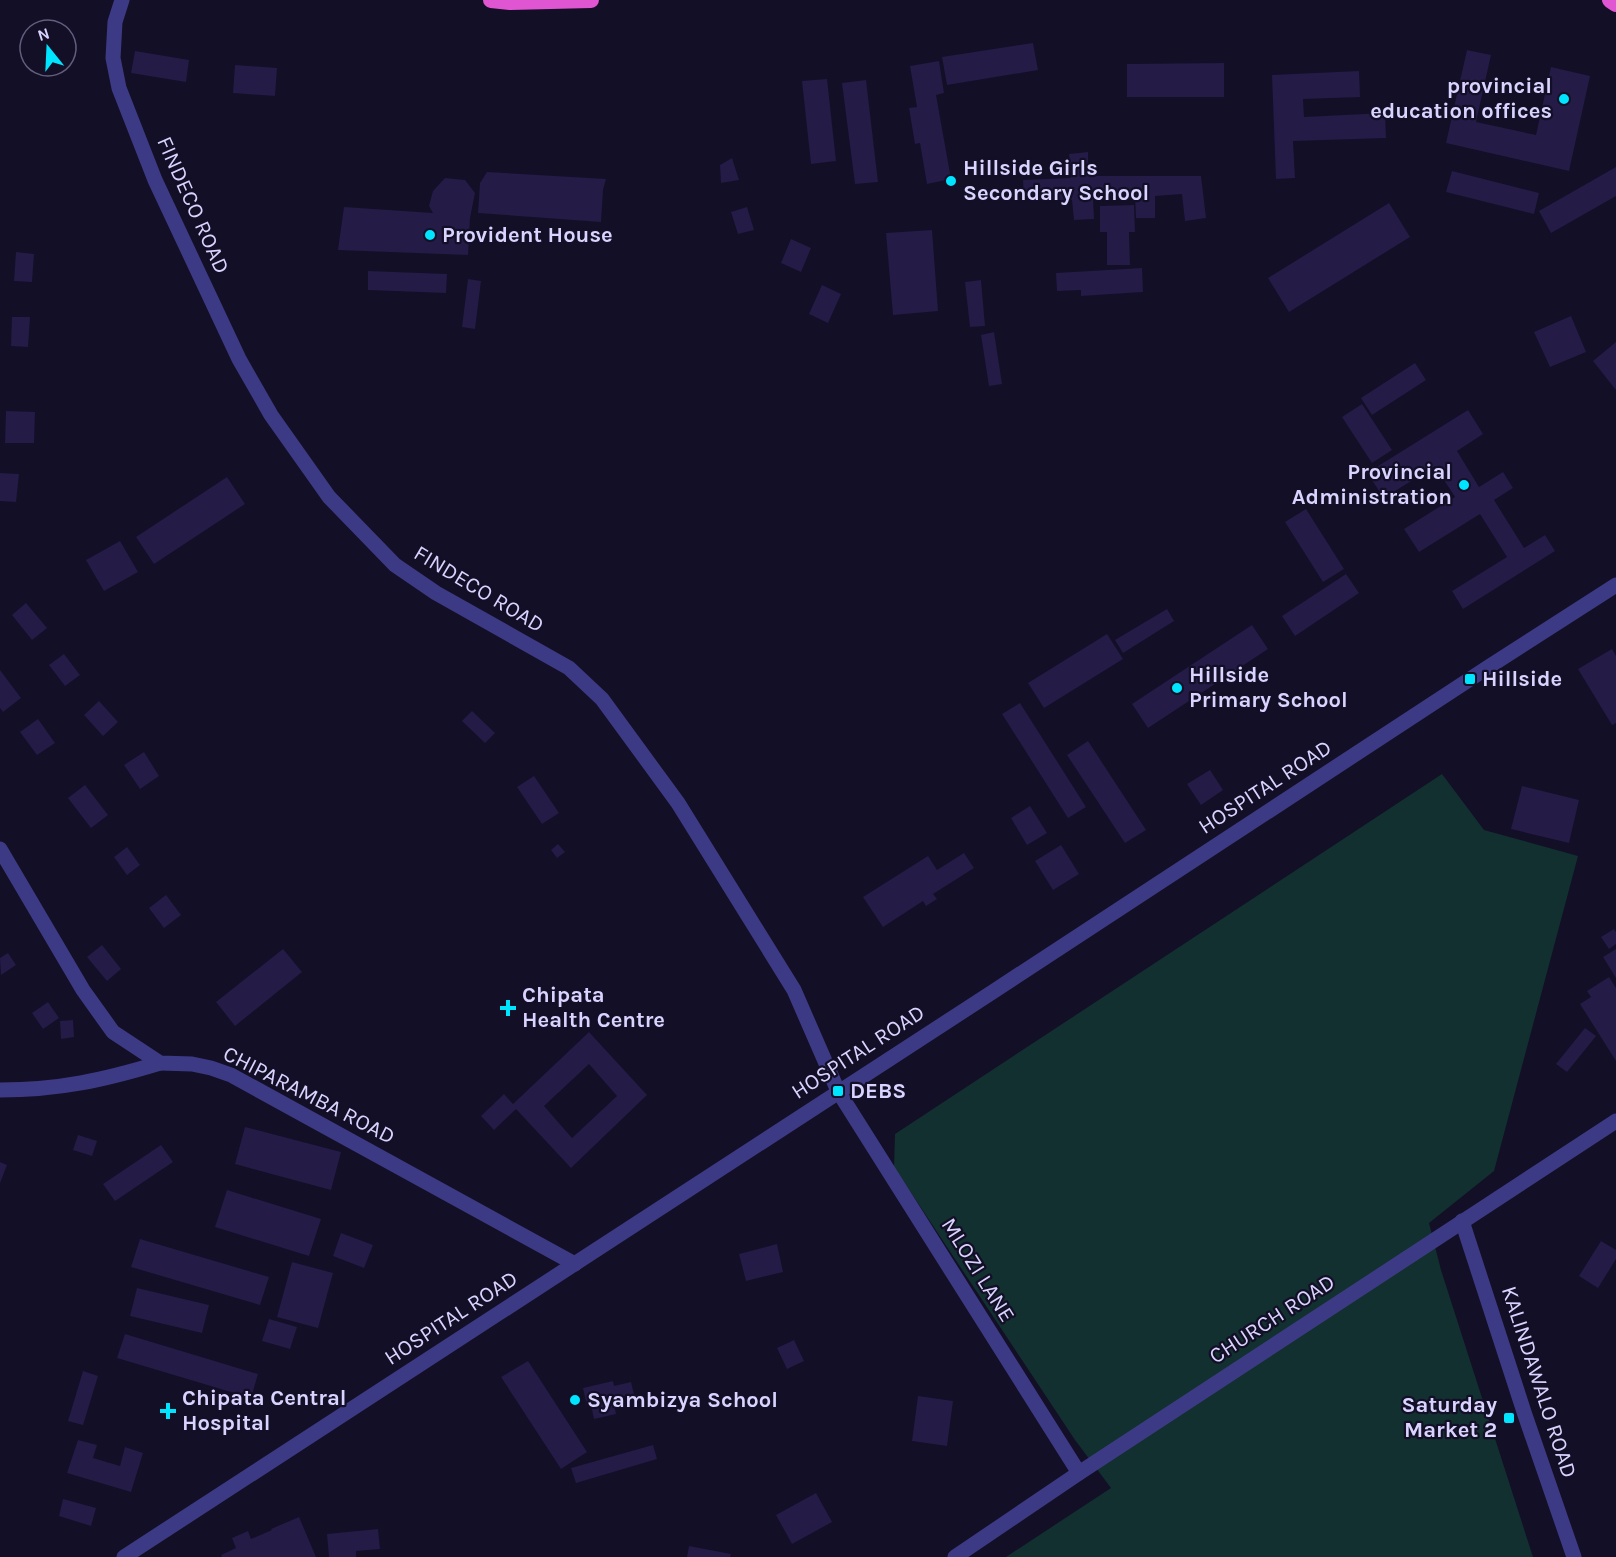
<svg xmlns="http://www.w3.org/2000/svg" width="1616" height="1557" viewBox="0 0 1616 1557" font-family="Karla,sans-serif">
<style>
.green{fill:#12302f}
.building{fill:#241b47;fill-rule:evenodd}
.lines{fill:none;stroke-linecap:round;stroke-linejoin:round}
.minor{stroke:#3d3a85;stroke-width:15}
.tertiary{stroke:#3d3a85;stroke-width:15}
.trunk{stroke:#e055d1;stroke-width:16}
.poi-dot{fill:#00e5ff;stroke:#130f26;stroke-width:2}
.labels{text-anchor:middle;dominant-baseline:central;stroke-width:4.5;stroke-linejoin:round;paint-order:stroke}
.poi-label{font-size:22px;font-weight:bold;fill:#d9d4ff;stroke:#130f26;text-anchor:start}
.street-label{font-size:22px;fill:#d9d4ff;stroke:#130f26}
</style>
<rect width="100%" height="100%" fill="#130f26"/>
<polygon class="green" points="1442,774 1484,830 1578,856 1494,1171 1429,1223 1441,1270 1533,1557 1006,1557 1111,1488 1075,1440 894,1167 895,1134"/>
<g class="building">
<polygon points="1033,43 1038,70 947,85 942,57"/>
<polygon points="1467,50 1491,55 1476,122 1536,135 1551,67 1590,76 1569,171 1446,143"/>
<polygon points="135,51 189,60 186,82 131,73"/>
<polygon points="939,61 944,93 936,95 951,179 927,184 920,143 915,144 909,108 917,107 910,66"/>
<polygon points="1224,63 1224,97 1127,97 1127,64"/>
<polygon points="235,65 277,68 275,96 233,93"/>
<polygon points="1359,71 1360,97 1303,99 1304,117 1385,113 1386,138 1293,141 1295,178 1276,179 1272,75"/>
<polygon points="827,79 836,161 811,164 802,81"/>
<polygon points="866,80 878,182 855,184 842,83"/>
<polygon points="1088,152 1088,176 1201,176 1206,218 1185,221 1182,194 1155,196 1155,218 1136,218 1135,194 1093,197 1094,219 1074,220 1072,200 1024,200 1023,180 1071,178 1069,154"/>
<polygon points="732,158 739,180 721,183 720,165"/>
<polygon points="1616,167 1616,196 1551,233 1539,211"/>
<polygon points="1452,171 1539,193 1534,214 1446,192"/>
<polygon points="487,172 606,179 603,190 601,222 478,213 480,183"/>
<polygon points="445,178 465,180 475,193 470,218 468,255 338,250 344,207 433,213 429,206 433,191"/>
<polygon points="1389,203 1410,237 1289,312 1268,278"/>
<polygon points="1134,205 1135,232 1129,232 1130,265 1107,265 1107,232 1100,232 1100,206"/>
<polygon points="747,207 754,230 738,234 731,212"/>
<polygon points="932,230 938,311 893,315 886,233"/>
<polygon points="791,239 811,248 801,272 781,263"/>
<polygon points="16,252 34,254 32,282 14,281"/>
<polygon points="1142,268 1143,292 1081,296 1081,290 1057,291 1056,273"/>
<polygon points="368,271 447,274 446,293 368,290"/>
<polygon points="468,279 481,281 475,329 462,327"/>
<polygon points="981,280 985,326 970,327 965,282"/>
<polygon points="822,285 841,294 828,323 809,314"/>
<polygon points="1571,316 1586,352 1550,367 1534,332"/>
<polygon points="12,317 30,317 28,347 11,346"/>
<polygon points="994,332 1002,384 989,386 981,335"/>
<polygon points="1616,342 1616,390 1593,361"/>
<polygon points="1415,363 1426,380 1372,415 1361,398"/>
<polygon points="1362,404 1392,450 1372,463 1342,417"/>
<polygon points="1468,410 1483,434 1457,451 1479,487 1503,472 1513,488 1494,500 1524,548 1545,535 1555,551 1463,609 1452,591 1507,557 1480,514 1419,552 1404,529 1455,497 1435,466 1384,498 1367,473"/>
<polygon points="6,411 35,412 34,443 5,443"/>
<polygon points="0,473 19,474 16,502 0,501"/>
<polygon points="227,477 245,504 154,564 136,537"/>
<polygon points="1306,509 1344,569 1323,582 1285,522"/>
<polygon points="120,541 138,572 104,591 86,560"/>
<polygon points="1346,574 1359,593 1295,636 1282,616"/>
<polygon points="26,603 47,628 32,640 12,615"/>
<polygon points="1167,609 1174,621 1123,653 1115,640"/>
<polygon points="1252,625 1268,649 1148,728 1132,704"/>
<polygon points="1107,634 1123,659 1044,708 1028,683"/>
<polygon points="1612,649 1616,656 1616,723 1612,725 1578,669"/>
<polygon points="64,654 80,675 65,686 49,665"/>
<polygon points="0,670 21,698 3,712 0,708"/>
<polygon points="99,701 118,722 103,736 84,715"/>
<polygon points="1020,703 1086,807 1068,818 1002,714"/>
<polygon points="472,711 495,733 485,743 462,721"/>
<polygon points="38,719 55,743 37,755 20,732"/>
<polygon points="1088,741 1146,830 1125,843 1067,755"/>
<polygon points="144,752 159,776 140,789 124,765"/>
<polygon points="1210,770 1223,790 1201,805 1187,784"/>
<polygon points="534,776 559,813 542,824 517,787"/>
<polygon points="85,785 108,815 91,828 68,798"/>
<polygon points="1522,786 1579,800 1569,843 1511,829"/>
<polygon points="1030,806 1047,833 1027,845 1011,818"/>
<polygon points="558,844 565,852 557,858 551,850"/>
<polygon points="1061,845 1079,874 1053,890 1035,861"/>
<polygon points="127,847 140,865 127,875 114,857"/>
<polygon points="964,853 974,868 933,894 937,899 926,906 923,901 883,927 863,897 928,856 937,870"/>
<polygon points="166,895 181,915 164,928 149,908"/>
<polygon points="1614,929 1616,932 1616,944 1609,949 1601,937"/>
<polygon points="102,945 121,969 107,981 87,957"/>
<polygon points="283,949 302,972 235,1026 216,1002"/>
<polygon points="1616,949 1616,978 1603,957"/>
<polygon points="8,953 16,965 1,975 0,958"/>
<polygon points="1609,977 1616,988 1616,1061 1580,1004 1591,997 1587,991"/>
<polygon points="48,1002 59,1018 43,1029 32,1013"/>
<polygon points="73,1020 74,1037 61,1039 60,1021"/>
<polygon points="1585,1028 1596,1036 1567,1072 1556,1064"/>
<path d="M589 1032 647 1095 571 1168 516 1109 494 1130 481 1116 504 1094 513 1104ZM589 1064 617 1096 572 1138 544 1106Z"/>
<polygon points="245,1127 341,1152 331,1190 235,1164"/>
<polygon points="78,1135 97,1141 92,1156 73,1150"/>
<polygon points="161,1145 173,1162 115,1201 103,1184"/>
<polygon points="0,1162 7,1165 0,1183"/>
<polygon points="227,1190 321,1219 309,1256 215,1227"/>
<polygon points="341,1233 373,1245 364,1268 333,1256"/>
<polygon points="140,1239 269,1277 260,1305 131,1267"/>
<polygon points="1601,1241 1616,1250 1616,1259 1598,1288 1579,1276"/>
<polygon points="777,1244 783,1272 746,1281 739,1254"/>
<polygon points="292,1262 333,1273 318,1328 277,1317"/>
<polygon points="137,1288 209,1305 202,1333 130,1316"/>
<polygon points="269,1319 297,1327 290,1349 262,1341"/>
<polygon points="125,1334 258,1374 251,1398 117,1358"/>
<polygon points="794,1340 804,1361 787,1369 777,1348"/>
<polygon points="528,1361 587,1452 561,1469 501,1377"/>
<polygon points="83,1371 98,1376 83,1425 68,1421"/>
<polygon points="613,1381 614,1386 631,1382 634,1394 613,1399 616,1414 594,1419 591,1405 587,1406 583,1388"/>
<polygon points="918,1396 953,1401 947,1446 912,1441"/>
<polygon points="78,1440 97,1445 93,1458 120,1466 125,1447 143,1453 131,1492 67,1473"/>
<polygon points="653,1445 657,1459 576,1483 571,1468"/>
<polygon points="816,1493 832,1522 792,1544 776,1515"/>
<polygon points="63,1499 96,1508 91,1526 59,1516"/>
<polygon points="299,1517 316,1557 222,1557 221,1555 236,1548 232,1538 248,1531 251,1539 272,1530 271,1529"/>
<polygon points="378,1529 380,1549 356,1551 356,1557 329,1557 327,1534"/>
<polygon points="689,1546 731,1554 730,1557 687,1557"/>
</g>
<g class="lines">
<g class="minor">
<polyline points="0,849 83,990 113,1032 160,1063 192,1064 211,1068 231,1075 575,1264"/>
<path d="M0 1090C59 1090 104 1080 160 1063"/>
</g>
<g class="tertiary">
<polyline points="122,0 115,22 113,58 119,88 155,180 239,359 271,415 329,497 395,565 436,593 569,668 602,699 678,803 794,990 838,1091 1079,1473"/>
<polyline points="1462,1221 1525,1415 1574,1557"/>
<polyline points="124,1557 991,993 1490,666 1616,585"/>
<polyline points="955,1557 1079,1473 1616,1121"/>
</g>
<g class="trunk">
<polyline points="491,0 510,2 591,0"/>
<polyline points="1610,0 1616,4"/>
</g>
</g>
<g class="poi-dot">
<circle cx="1564" cy="99" r="6"/>
<circle cx="951" cy="181" r="6"/>
<circle cx="430" cy="235" r="6"/>
<circle cx="1464" cy="485" r="6"/>
<rect x="1464" y="673" width="12" height="12" rx="3"/>
<circle cx="1177" cy="688" r="6"/>
<path d="M505 999h6v6h6v6h-6v6h-6v-6h-6v-6h6z"/>
<rect x="832" y="1085" width="12" height="12" rx="3"/>
<circle cx="575" cy="1400" r="6"/>
<path d="M165 1402h6v6h6v6h-6v6h-6v-6h-6v-6h6z"/>
<rect x="1503" y="1412" width="12" height="12" rx="3"/>
</g>
<g class="labels">
<g class="poi-label">
<text x="1552" y="86" text-anchor="end">provincial<tspan x="1552" dy="25">education offices</tspan></text>
<text x="963" y="168">Hillside Girls<tspan x="963" dy="25">Secondary School</tspan></text>
<text x="442" y="235">Provident House</text>
<text x="1452" y="472" text-anchor="end">Provincial<tspan x="1452" dy="25">Administration</tspan></text>
<text x="1189" y="675">Hillside<tspan x="1189" dy="25">Primary School</tspan></text>
<text x="1482" y="679">Hillside</text>
<text x="522" y="995">Chipata<tspan x="522" dy="25">Health Centre</tspan></text>
<text x="850" y="1091">DEBS</text>
<text x="182" y="1398">Chipata Central<tspan x="182" dy="25">Hospital</tspan></text>
<text x="587" y="1400">Syambizya School</text>
<text x="1497" y="1405" text-anchor="end">Saturday<tspan x="1497" dy="25">Market 2</tspan></text>
</g>
<g class="street-label">
<text transform="translate(193 205) rotate(66)">FINDECO ROAD</text>
<text transform="translate(479 589) rotate(31)">FINDECO ROAD</text>
<text transform="translate(1265 787) rotate(-33)">HOSPITAL ROAD</text>
<text transform="translate(858 1052) rotate(-33)">HOSPITAL ROAD</text>
<text transform="translate(309 1095) rotate(27)">CHIPARAMBA ROAD</text>
<text transform="translate(978 1270) rotate(58)">MLOZI LANE</text>
<text transform="translate(451 1318) rotate(-33)">HOSPITAL ROAD</text>
<text transform="translate(1272 1319) rotate(-33)">CHURCH ROAD</text>
<text transform="translate(1539 1382) rotate(72)">KALINDAWALO ROAD</text>
</g>
</g>
<g transform="translate(48 48) rotate(342)"><circle r="28" fill="#130f26" stroke="#625e7d" stroke-width="1.5"/>
<path d="M0-4.5L10 22L0 15L-10 22Z" fill="#00e5ff"/>
<text y="-9" font-size="16" font-weight="bold" text-anchor="middle" fill="#d9d4ff">N</text>
</g>
</svg>
